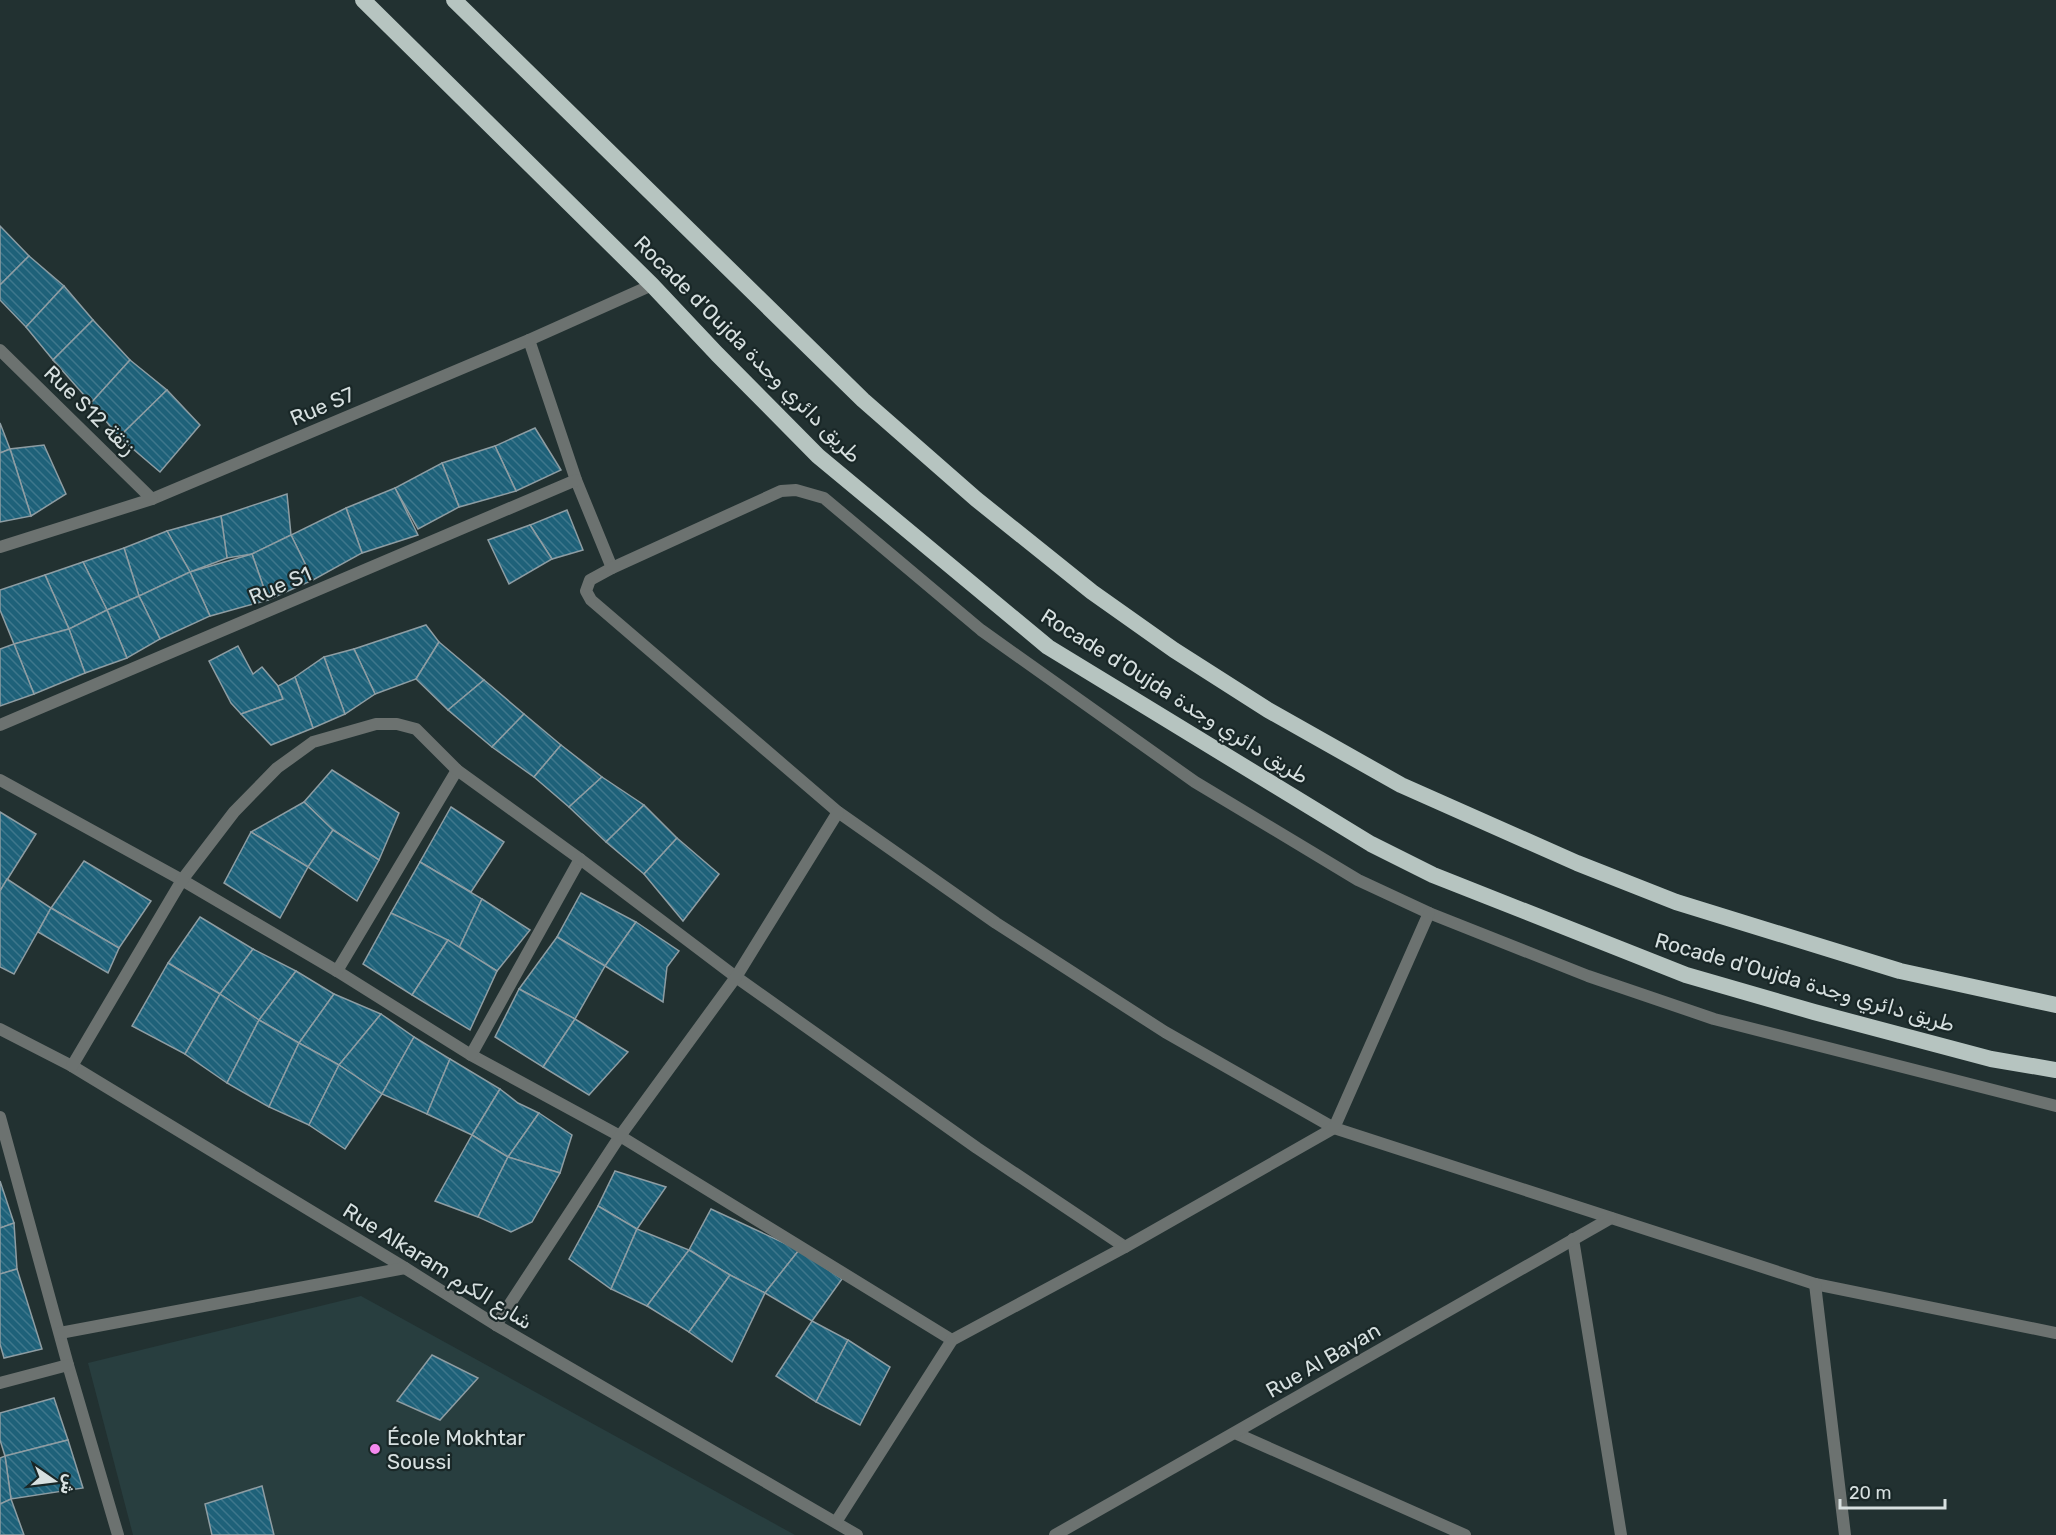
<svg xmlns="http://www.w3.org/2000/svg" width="2056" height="1535" viewBox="0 0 2056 1535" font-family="Rubik,'Noto Sans Arabic',sans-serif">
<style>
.built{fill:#283e3f}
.building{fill:url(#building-back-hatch);stroke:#8e9da3;stroke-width:1.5}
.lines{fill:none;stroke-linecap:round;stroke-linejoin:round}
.service{stroke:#6c7270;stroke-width:12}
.minor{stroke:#6c7270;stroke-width:12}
.trunk{stroke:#b6c4c0;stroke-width:16}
.poi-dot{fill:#f589ef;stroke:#192727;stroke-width:2}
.labels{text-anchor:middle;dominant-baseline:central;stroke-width:4.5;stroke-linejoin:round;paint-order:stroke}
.street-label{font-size:21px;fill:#d7e0e0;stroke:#192727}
.poi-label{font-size:21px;fill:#d7e0e0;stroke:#192727;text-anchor:start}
</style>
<defs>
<pattern id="building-back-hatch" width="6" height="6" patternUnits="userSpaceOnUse" patternTransform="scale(1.5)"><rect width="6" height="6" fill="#1e6179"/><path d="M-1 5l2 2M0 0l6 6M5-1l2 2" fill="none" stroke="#3e778c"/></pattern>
</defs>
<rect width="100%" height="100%" fill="#223131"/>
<polygon class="built" points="361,1296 795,1535 133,1535 88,1363"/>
<g class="building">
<polygon points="0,226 29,256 0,285"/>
<polygon points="29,256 64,286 26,327 0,300 0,285"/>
<polygon points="64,286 93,320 53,360 26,327"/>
<polygon points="93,320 130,360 91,403 53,360"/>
<polygon points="130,360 167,390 119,437 91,403"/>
<polygon points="167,390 200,425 160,472 119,437"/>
<polygon points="0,423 10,449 0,453"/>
<polygon points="535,428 561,470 516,491 495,446"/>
<polygon points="44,445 66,494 31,516 10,449"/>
<polygon points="495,446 516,491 459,507 442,463"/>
<polygon points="10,449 31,516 0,522 0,453"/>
<polygon points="442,463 459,507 418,529 395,488"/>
<polygon points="395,488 418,535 362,553 346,508"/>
<polygon points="287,494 291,535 252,554 227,558 221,516"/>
<polygon points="346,508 362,553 313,580 291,535"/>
<polygon points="567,510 583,550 552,559 530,525"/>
<polygon points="221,516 227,558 190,572 167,531"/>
<polygon points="530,525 552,559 509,584 488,540"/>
<polygon points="167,531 190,572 139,596 124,548"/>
<polygon points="291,535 313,580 268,600 252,554"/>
<polygon points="124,548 139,596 107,610 83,562"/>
<polygon points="252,554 268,600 210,616 190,572"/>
<polygon points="83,562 107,610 69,629 45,575"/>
<polygon points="190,572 210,616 160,639 139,596"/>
<polygon points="45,575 69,629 14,644 0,610 0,590"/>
<polygon points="139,596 160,639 127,658 107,610"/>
<polygon points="107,610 127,658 85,673 69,629"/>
<polygon points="426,625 439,642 416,679 375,694 354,649"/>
<polygon points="69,629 85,673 34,694 14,644"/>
<polygon points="439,642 484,680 448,710 416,679"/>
<polygon points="14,644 34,694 0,706 0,649"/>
<polygon points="238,646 253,674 262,667 278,686 283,699 241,714 231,703 209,661"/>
<polygon points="354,649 375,694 345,714 324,657"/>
<polygon points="324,657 345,714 313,728 295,677"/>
<polygon points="295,677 313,728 271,745 241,714 283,699 278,686"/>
<polygon points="484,680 524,714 492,747 448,710"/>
<polygon points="524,714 561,745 534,777 492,747"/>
<polygon points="561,745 602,777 569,807 534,777"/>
<polygon points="332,770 399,813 379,860 333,830 304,802"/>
<polygon points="602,777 644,805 606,842 569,807"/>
<polygon points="304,802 333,830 308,867 251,832"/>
<polygon points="644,805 677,838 644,874 606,842"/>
<polygon points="451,807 504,842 471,892 420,862"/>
<polygon points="0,812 36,834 0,891"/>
<polygon points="333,830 379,860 357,901 308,867"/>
<polygon points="251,832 308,867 280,918 224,883"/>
<polygon points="677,838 719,874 683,921 644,874"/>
<polygon points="84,861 151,901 119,948 51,908"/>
<polygon points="420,862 482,899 459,948 391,913"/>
<polygon points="7,879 51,908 14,974 0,967 0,891"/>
<polygon points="581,893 636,922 605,966 557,937"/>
<polygon points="482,899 530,930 497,971 459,948"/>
<polygon points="51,908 119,948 108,973 38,932"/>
<polygon points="391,913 448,940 412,995 363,964"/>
<polygon points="200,917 253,949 220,994 168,963"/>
<polygon points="636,922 679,951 667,967 663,1002 605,966"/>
<polygon points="557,937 605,966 575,1019 519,989"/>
<polygon points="448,940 497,971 470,1030 412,995"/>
<polygon points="253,949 296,971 259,1020 220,994"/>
<polygon points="168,963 220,994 185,1054 132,1026"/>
<polygon points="296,971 334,994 299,1043 259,1020"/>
<polygon points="519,989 575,1019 543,1067 495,1037"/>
<polygon points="220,994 259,1020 227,1083 185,1054"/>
<polygon points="334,994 381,1014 339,1065 299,1043"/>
<polygon points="381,1014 414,1037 382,1094 339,1065"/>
<polygon points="575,1019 628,1052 589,1095 543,1067"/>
<polygon points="259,1020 299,1043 269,1107 227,1083"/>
<polygon points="414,1037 450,1059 427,1114 382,1094"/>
<polygon points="299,1043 339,1065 309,1125 269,1107"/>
<polygon points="450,1059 500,1089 472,1135 427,1114"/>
<polygon points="339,1065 382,1094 345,1149 309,1125"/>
<polygon points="500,1089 518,1103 539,1113 508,1157 472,1135"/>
<polygon points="539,1113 572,1135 560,1173 508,1157"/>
<polygon points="472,1135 508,1157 478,1217 435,1201"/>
<polygon points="508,1157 560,1173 532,1222 511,1232 478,1217"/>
<polygon points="615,1171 666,1187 637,1229 598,1206"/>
<polygon points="0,1181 14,1223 0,1228"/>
<polygon points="598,1206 637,1229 611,1289 569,1259"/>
<polygon points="711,1209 799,1250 765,1293 730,1275 689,1250"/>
<polygon points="14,1223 17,1269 0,1274 0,1228"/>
<polygon points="637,1229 689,1250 647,1306 611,1289"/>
<polygon points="689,1250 730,1275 689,1332 647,1306"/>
<polygon points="799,1250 842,1279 812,1321 765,1293"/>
<polygon points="17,1269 42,1349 4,1358 0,1344 0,1274"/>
<polygon points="730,1275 765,1293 732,1362 689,1332"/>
<polygon points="812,1321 848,1340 816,1402 776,1376"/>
<polygon points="848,1340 890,1367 860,1425 816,1402"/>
<polygon points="432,1355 478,1378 440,1420 397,1401"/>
<polygon points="54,1398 68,1440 5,1456 0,1440 0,1413"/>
<polygon points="68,1440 83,1488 11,1499 5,1456"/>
<polygon points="5,1456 11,1499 0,1504 0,1458"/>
<polygon points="262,1486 274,1535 212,1535 205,1504"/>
<polygon points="11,1499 24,1535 0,1535 0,1504"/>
</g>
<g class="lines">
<g class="service">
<polyline points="529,340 576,480 612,568"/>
<polyline points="152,499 529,340 652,285"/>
</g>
<g class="minor">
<polyline points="0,350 152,499 0,547"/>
<polyline points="0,725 576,480"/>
<polyline points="0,780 182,880 337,971 471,1055 620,1136 952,1340"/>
<polyline points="337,971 457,770"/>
<polyline points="0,1029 72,1066 405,1268 496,1325 857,1535"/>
<polyline points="471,1055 580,859"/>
<polyline points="72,1066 182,880 234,812 277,768 313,742 376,724 397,724 416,729 457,770 580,859 736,977 977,1148 1125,1247"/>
<polyline points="2056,1106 1714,1019 1588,976 1429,913 1358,880 1195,782 981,630 824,498 796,490 781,491 612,568 590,580 586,591 591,600 838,812 996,923 1165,1032 1334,1128 1815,1284 2056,1333"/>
<polyline points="0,1117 68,1365 118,1535"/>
<polyline points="1573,1239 1621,1535"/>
<polyline points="1815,1284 1845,1535"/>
<polyline points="496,1325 620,1136 736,977 838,812"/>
<polyline points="60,1333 405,1268"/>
<polyline points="0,1383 68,1365"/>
<polyline points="1235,1433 1465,1535"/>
<polyline points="836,1522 952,1340 1125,1247 1334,1128 1429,913"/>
<polyline points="1055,1535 1611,1218"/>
</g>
<g class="trunk">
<polyline points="363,0 652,285 717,354 818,456 1048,647 1371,844 1433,875 1686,975 1814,1012 1991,1059 2056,1070"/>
<polyline points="454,0 863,400 976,499 1092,592 1174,650 1268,710 1401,785 1577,863 1676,902 1900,971 2056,1005"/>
</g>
</g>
<circle class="poi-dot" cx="375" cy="1449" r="6"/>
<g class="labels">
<g class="street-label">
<text transform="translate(748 349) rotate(45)">Rocade d'Oujda طريق دائري وجدة</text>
<text transform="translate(322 406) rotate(-23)">Rue S7</text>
<text transform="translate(90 410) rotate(44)">Rue S12 زنقة</text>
<text transform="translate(280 585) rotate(-23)">Rue S1</text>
<text transform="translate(1175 696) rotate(32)">Rocade d'Oujda طريق دائري وجدة</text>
<text transform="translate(1805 982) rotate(16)">Rocade d'Oujda طريق دائري وجدة</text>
<text transform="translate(438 1266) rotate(32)">Rue Alkaram شارع الكرم</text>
<text transform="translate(1323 1360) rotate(-30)">Rue Al Bayan</text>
</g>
<g class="poi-label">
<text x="387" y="1437">École Mokhtar<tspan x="387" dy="24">Soussi</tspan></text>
</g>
</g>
<g transform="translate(54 1481) rotate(104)" stroke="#192727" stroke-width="4.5" paint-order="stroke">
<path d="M0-4.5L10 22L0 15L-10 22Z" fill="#d7e0e0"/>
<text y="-9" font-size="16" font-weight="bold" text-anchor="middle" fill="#d7e0e0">ش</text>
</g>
<path d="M1840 1499v9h105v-9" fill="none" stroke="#d7e0e0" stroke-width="3"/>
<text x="1849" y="1499" font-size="18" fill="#d7e0e0" stroke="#192727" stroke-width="4.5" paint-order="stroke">20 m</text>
</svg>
